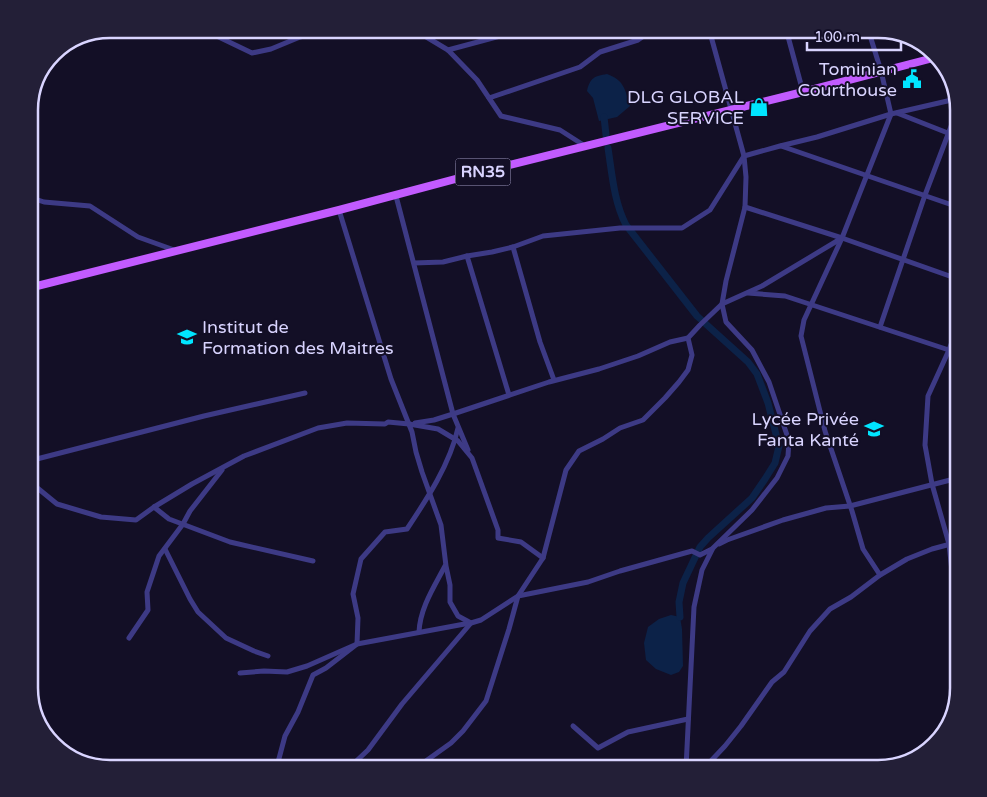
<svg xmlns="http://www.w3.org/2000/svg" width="987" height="797" viewBox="0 0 987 797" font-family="'Varela Round',sans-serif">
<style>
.water{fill:#0c2248}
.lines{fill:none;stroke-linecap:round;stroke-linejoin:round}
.canal{stroke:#0c2248;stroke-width:7}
.minor{stroke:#3d3a85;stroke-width:5}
.primary{stroke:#c25bff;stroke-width:8}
.labels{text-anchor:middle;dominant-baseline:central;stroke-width:4;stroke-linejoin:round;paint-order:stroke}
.shield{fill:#130f26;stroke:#9e99be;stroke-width:1}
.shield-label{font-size:16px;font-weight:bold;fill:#d9d4ff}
.poi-label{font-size:18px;fill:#d9d4ff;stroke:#130f26;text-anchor:end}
.rim{fill:none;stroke:#d9d4ff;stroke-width:2.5}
</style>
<rect width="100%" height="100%" fill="#130f26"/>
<g class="water">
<path d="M607 74C624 80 625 89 630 106L617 117 599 121 593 98 587 91C590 78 594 76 607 74Z"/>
<polygon points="671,615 680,617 682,629 683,666 679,672 671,675 656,669 646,660 644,643 648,627 659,619"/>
</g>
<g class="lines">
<g class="canal">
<polyline points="604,117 606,135"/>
<path d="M608 148C612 174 614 202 626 225L697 316 748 362 757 374 768 403 779 446 775 463 765 479 752 498 708 538 700 547 683 583 679 602 680 617"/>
</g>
<g class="minor">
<polyline points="202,29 252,53 271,49 300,37 325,29"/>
<polyline points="413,29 448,50 477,80 501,116 560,130 585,146"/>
<polyline points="786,29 803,92"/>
<polyline points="868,29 881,71 891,114 842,238 804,320 801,336 825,431 852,511 863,549 880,575"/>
<polyline points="448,50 526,29"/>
<polyline points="489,98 580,67 600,52 638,40 654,29"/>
<polyline points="897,113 958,137"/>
<polyline points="781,146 958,207"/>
<polyline points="396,196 453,414 468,450"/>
<polyline points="29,197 44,202 90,206 138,237 177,251"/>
<polyline points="745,207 842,238 958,279"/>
<polyline points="339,210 391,379 412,432 416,452 422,472 441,525 446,566 450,585 450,602 458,616 471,623"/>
<polyline points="513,247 540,342 554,380"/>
<polyline points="467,256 509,395"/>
<polyline points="414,263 443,262 467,256 492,252 513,247 543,236 620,228 682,228 710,210 744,156 780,146 817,137 891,114 956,99"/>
<polyline points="748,293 785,296 958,353"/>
<polyline points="880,327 925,195 958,108"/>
<polyline points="415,423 434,420 453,414 549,382 599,369 638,356 670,342 688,338"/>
<polyline points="29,461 204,416 305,393"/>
<polyline points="29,485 35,486 57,504 101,517 136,520 154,507 192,484 244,456 318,428 347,423 385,424 388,422 409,424 438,429 458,441 472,458 498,530 498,538 521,542 543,558"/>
<polyline points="154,507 169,519 230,542 313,561"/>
<polyline points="719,544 727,540 783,520 826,508 850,506 958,478"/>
<polyline points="165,549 190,599 198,612 226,638 254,651 268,656"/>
<polyline points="958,626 949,544 932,484 925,445 928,396 949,350 958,326"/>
<path d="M419 632C420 608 434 587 445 566"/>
<polyline points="129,638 148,610 147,592 159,556 183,524 190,511 222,470"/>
<polyline points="240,673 264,671 287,672 307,666 357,644 470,623"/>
<polyline points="573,726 598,748 628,732 688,719"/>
<path d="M277 766 285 736 298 712 313 675 326 668 357 644 358 618 353 594 361 559 385 532 407 529C427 499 450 464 458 428"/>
<polyline points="349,768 368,750 402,704 471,623 481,620 518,596 588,582 620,571 692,551 700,555 712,549"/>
<polyline points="416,768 451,743 463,731 486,701 509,629 518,596 543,558 566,470 579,451 603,439 620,428 643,420 665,398 679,382 688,370 692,355 688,338 700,325 722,304 762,286 842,238"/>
<polyline points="686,768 694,607 702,570 713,548 752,510 777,478 788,456 789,441 769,382 752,350 726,322 722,304 726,281 745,207 746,177 744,156 709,29"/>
<polyline points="702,768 709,763 725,746 741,726 772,682 784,672 810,631 830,609 851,597 880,575 907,559 932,549 958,542"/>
</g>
<polyline class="primary" points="29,288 339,210 493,169 803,92 937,57"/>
</g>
<defs>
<g id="civic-bare" transform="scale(1.5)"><path d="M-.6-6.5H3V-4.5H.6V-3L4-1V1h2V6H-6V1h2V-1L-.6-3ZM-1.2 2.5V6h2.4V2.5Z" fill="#00e5ff" stroke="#130f26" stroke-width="2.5" paint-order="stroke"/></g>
<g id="shop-bare" transform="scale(1.5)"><path d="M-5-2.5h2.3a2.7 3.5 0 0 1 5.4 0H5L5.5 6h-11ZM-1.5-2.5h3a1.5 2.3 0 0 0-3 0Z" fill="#00e5ff" stroke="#130f26" stroke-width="2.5" paint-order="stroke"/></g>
<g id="school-bare" transform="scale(1.5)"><path d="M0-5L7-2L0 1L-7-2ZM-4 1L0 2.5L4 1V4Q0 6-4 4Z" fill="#00e5ff" stroke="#130f26" stroke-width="2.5" paint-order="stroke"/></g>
</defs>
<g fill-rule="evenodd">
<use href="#civic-bare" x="912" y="79"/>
<use href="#shop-bare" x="759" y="107"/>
<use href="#school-bare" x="187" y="337"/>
<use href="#school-bare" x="874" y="429"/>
</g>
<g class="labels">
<rect class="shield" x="455.5" y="158.5" width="55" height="27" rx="4"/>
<g class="shield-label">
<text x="483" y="172">RN35</text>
</g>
<g class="poi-label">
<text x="897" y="69">Tominian<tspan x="897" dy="21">Courthouse</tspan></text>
<text x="744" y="97">DLG GLOBAL<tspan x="744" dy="21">SERVICE</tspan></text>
<text x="202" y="327" text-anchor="start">Institut de<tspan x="202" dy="21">Formation des Maitres</tspan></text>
<text x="859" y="419">Lycée Privée<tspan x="859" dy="21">Fanta Kanté</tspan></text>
</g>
</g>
<path d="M0 0H987V797H0ZM110 38H878A72 72 0 0 1 950 110V688A72 72 0 0 1 878 760H110A72 72 0 0 1 38 688V110A72 72 0 0 1 110 38Z" fill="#231f37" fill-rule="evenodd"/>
<path class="rim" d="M110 38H878A72 72 0 0 1 950 110V688A72 72 0 0 1 878 760H110A72 72 0 0 1 38 688V110A72 72 0 0 1 110 38Z"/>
<path d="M807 42v8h94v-8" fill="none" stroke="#d9d4ff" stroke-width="2.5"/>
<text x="814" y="42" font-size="15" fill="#d9d4ff" stroke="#130f26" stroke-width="4" paint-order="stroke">100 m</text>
</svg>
